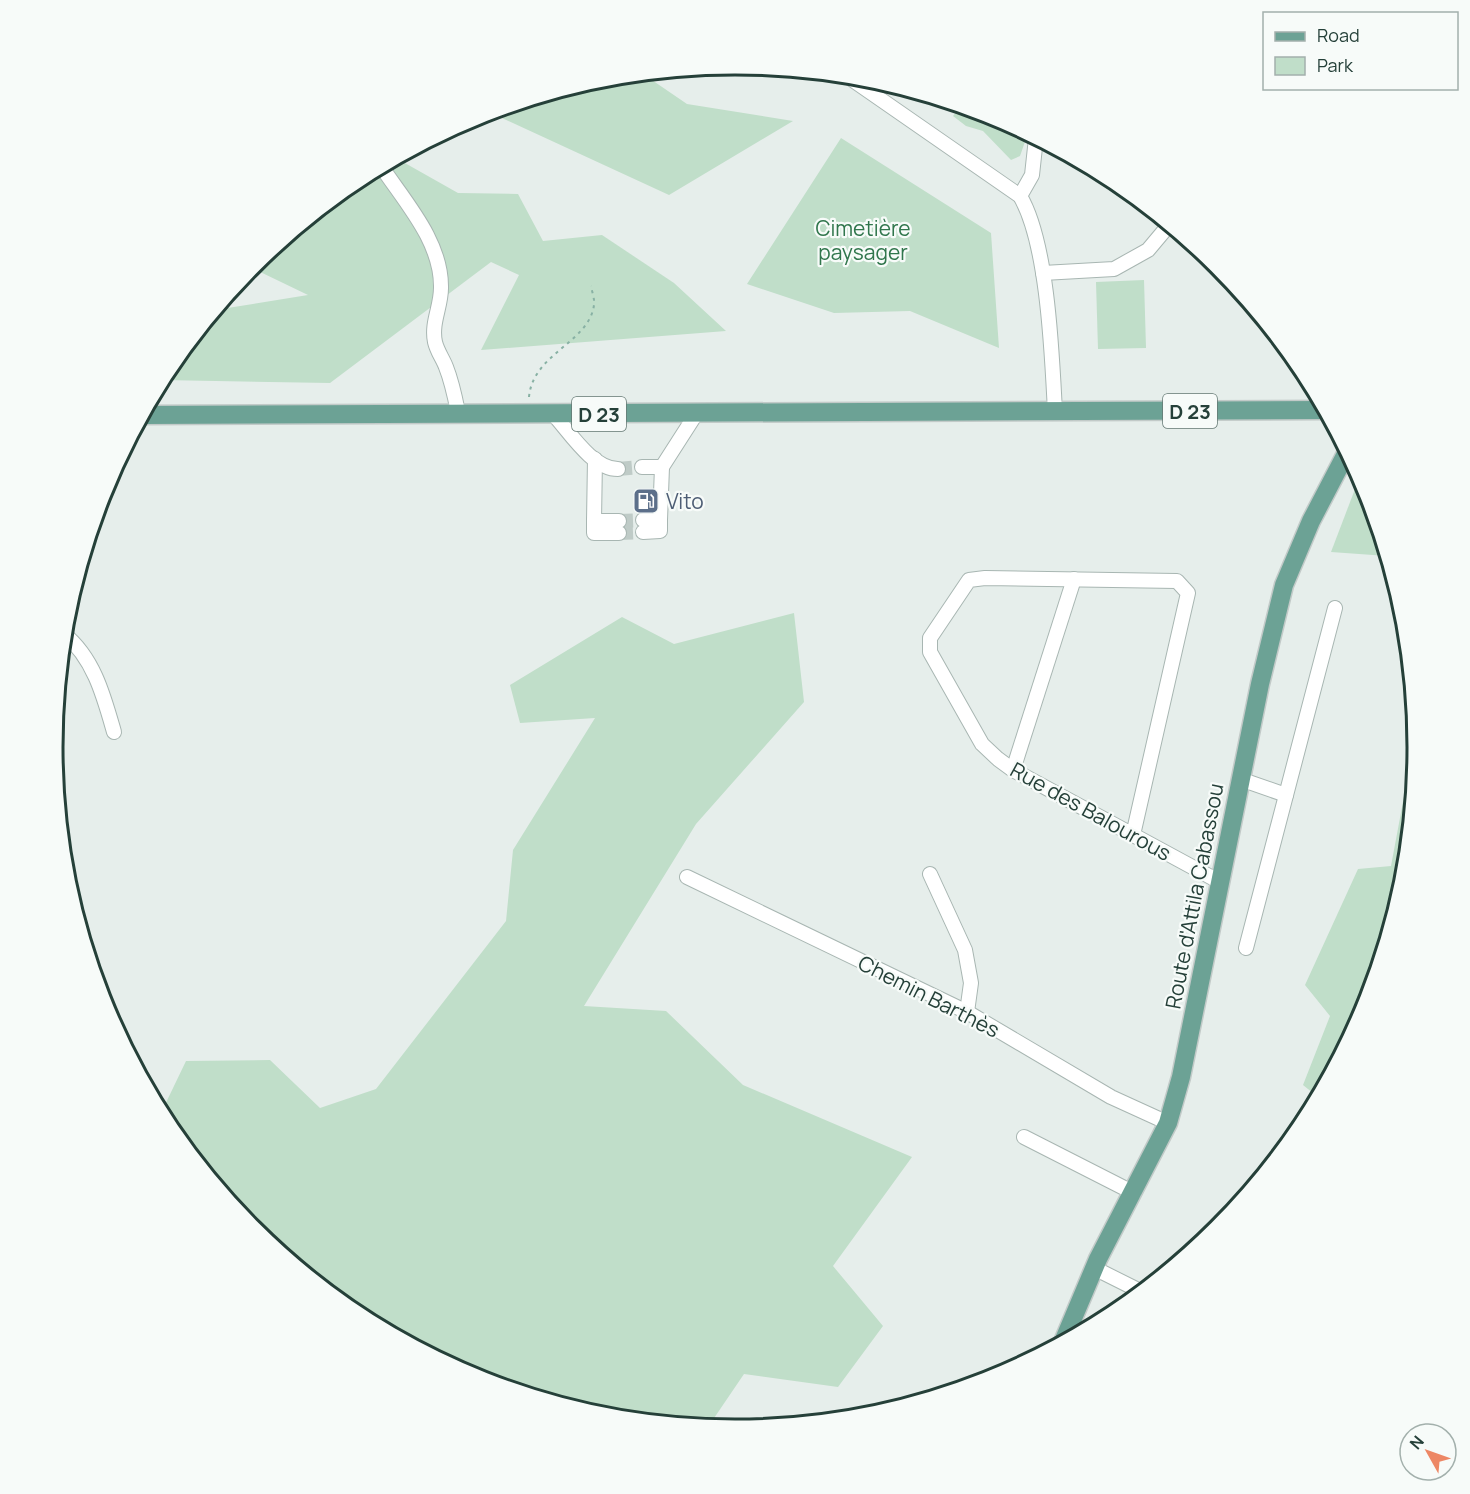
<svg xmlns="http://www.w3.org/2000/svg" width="1470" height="1494" viewBox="0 0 1470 1494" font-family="Manrope,sans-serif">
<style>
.green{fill:#c0dec9}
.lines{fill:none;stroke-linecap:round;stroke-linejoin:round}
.minor-tunnel{stroke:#bfcbc7;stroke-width:14;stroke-dasharray:14 7;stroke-linecap:butt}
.minor-casing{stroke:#a8b6b2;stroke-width:16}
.major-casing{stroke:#c2cac8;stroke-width:21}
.path{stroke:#88b1a4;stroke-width:2;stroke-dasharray:3 4.5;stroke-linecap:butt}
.minor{stroke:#fff;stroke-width:14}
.major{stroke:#6ca295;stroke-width:18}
.labels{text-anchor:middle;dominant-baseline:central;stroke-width:4.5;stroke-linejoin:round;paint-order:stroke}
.shield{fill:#f7fbf9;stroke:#647873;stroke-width:1.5}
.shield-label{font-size:20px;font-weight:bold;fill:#254039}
.park-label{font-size:21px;fill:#30764c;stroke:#f7fbf9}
.service-label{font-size:21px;fill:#4e5e75;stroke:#f7fbf9;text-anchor:start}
.street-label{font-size:21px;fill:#254039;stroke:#f7fbf9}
.rim{fill:none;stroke:#254039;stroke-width:3}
</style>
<rect width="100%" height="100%" fill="#e6eeeb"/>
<g class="green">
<polygon points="647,73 646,76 687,104 793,121 669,195 489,112 602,78"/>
<polygon points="961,106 996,117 1028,133 1020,156 1011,160 983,131 966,126 953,116"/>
<polygon points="841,138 991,233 999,348 910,311 834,313 747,284"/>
<polygon points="396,158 458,193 518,194 543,241 602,235 674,283 726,331 481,350 519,275 491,262 330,383 161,380 168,368 215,310 308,295 250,267 356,179"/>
<polygon points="1144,280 1146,348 1098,349 1096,282"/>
<polygon points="1360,476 1366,486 1387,556 1331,552"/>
<polygon points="794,613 804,702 696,824 584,1006 666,1011 743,1085 912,1157 833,1266 883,1326 838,1387 744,1374 708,1427 602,1416 474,1377 356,1314 252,1229 167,1126 161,1113 186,1061 270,1060 320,1108 376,1089 506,921 513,850 595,718 520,723 510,685 622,617 674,644"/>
<polygon points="1417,742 1404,880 1365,1008 1318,1097 1303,1085 1330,1016 1305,985 1358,869 1391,866 1405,791"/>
</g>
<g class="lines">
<g class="minor-tunnel">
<polyline points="618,469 642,467"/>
<polyline points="619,521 643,520"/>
<polyline points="619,533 643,532"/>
</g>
<g class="minor-casing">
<g id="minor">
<path d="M847 76 1020 196C1048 243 1052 356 1055 412"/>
<path d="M381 166C405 202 442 242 441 288 441 307 431 323 435 342 437 351 443 359 446 367 452 382 455 397 458 412"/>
<polyline points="1020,196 1032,175 1036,138"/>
<polyline points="1043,273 1114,269 1148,250 1169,225"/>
<path d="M553 414C569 431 592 469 618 469"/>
<polyline points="595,459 594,521 619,521"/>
<polyline points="642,467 662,467 696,414"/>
<polyline points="643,520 660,520 662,467"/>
<polyline points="594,521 594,533 619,533"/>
<polyline points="643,532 660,531 660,520"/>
<path d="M64 634C94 658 104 697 114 732"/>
<polyline points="1013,770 1074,579"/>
<polyline points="1240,779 1286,795"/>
<polyline points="1133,835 1188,593 1177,581 985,578 969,580 930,638 930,652 982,744 998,759 1013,770 1220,882"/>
<polyline points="930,874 965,950 971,983 967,1012"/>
<polyline points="687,877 967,1012 1111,1097 1168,1123"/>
<polyline points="1246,948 1335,608"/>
<polyline points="1024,1137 1134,1193"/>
<polyline points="1094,1268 1142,1292"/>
</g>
</g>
<g class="major-casing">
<g id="major">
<polyline points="143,415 1325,410"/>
<polyline points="1063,1342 1098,1259 1168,1123 1181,1077 1260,684 1284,585 1311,521 1347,452"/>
</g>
</g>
<path class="path" d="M529 397C533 353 589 343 594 305 595 300 592 292 591 286"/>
<use href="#minor" class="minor"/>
<use href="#major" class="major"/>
</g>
<defs>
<g id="fuel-square" transform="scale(1.35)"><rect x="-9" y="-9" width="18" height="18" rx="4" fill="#5c6f8a" stroke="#f7fbf9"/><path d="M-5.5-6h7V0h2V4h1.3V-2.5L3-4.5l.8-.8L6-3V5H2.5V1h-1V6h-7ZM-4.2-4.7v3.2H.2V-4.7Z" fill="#fff"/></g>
</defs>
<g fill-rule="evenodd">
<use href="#fuel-square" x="646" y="501"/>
</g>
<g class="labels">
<g class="shield">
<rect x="1163" y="394" width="54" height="34" rx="4.5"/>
<rect x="572" y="397" width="54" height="34" rx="4.5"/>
</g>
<g class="shield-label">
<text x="1190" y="411">D 23</text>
<text x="599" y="414">D 23</text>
</g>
<g class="park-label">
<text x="863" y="228">Cimetière<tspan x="863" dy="24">paysager</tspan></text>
</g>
<g class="service-label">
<text x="666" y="501">Vito</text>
</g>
<g class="street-label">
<text transform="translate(1091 811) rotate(29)">Rue des Balourous</text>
<text transform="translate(1194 896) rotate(-79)">Route d'Attila Cabassou</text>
<text transform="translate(929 996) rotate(27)">Chemin Barthès</text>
</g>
</g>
<path d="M0 0H1470V1494H0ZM63 747a672 672 0 1 1 1344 0a672 672 0 1 1-1344 0Z" fill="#f7fbf9" fill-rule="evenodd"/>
<path class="rim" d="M63 747a672 672 0 1 1 1344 0a672 672 0 1 1-1344 0Z"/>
<rect x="1263" y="12" width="195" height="78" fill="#f7fbf9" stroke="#a3b0ac" stroke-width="1.5"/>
<rect x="1275" y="32" width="30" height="9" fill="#6ca295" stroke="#a3b0ac" stroke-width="1.5"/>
<text x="1317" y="42" font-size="18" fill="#254039">Road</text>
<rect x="1275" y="57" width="30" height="18" fill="#c0dec9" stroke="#a3b0ac" stroke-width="1.5"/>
<text x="1317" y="72" font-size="18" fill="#254039">Park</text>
<g transform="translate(1428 1452) rotate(310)"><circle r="28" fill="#f7fbf9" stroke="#a3b0ac" stroke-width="1.5"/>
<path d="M0-4.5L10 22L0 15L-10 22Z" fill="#ed8765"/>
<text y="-9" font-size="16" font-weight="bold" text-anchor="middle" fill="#254039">N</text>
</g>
</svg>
